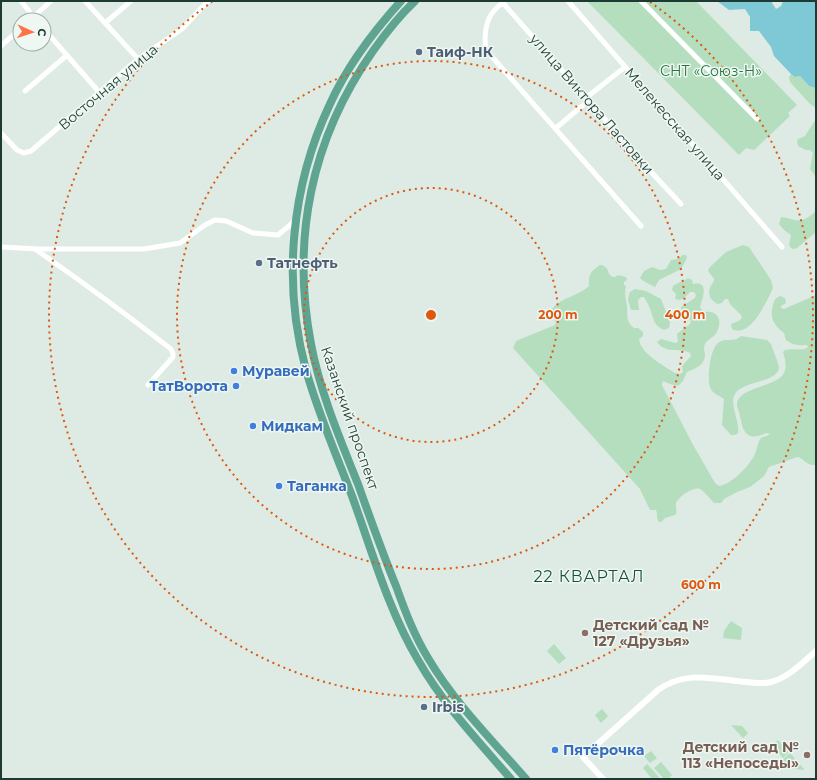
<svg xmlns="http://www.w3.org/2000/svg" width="817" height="780" viewBox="0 0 817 780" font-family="Montserrat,sans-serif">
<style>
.green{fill:#b4debe}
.water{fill:#7fc9d6}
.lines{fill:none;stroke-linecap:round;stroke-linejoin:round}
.minor{stroke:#fff;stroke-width:5}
.tertiary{stroke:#fff;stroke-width:6}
.primary{stroke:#5ea491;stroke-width:8}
.ring{fill:none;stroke:#de580e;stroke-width:2;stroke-dasharray:2 4}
.service-dot{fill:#5c6f8a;stroke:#eef7f2;stroke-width:1.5}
.shop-dot{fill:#3f7fe0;stroke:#eef7f2;stroke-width:1.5}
.education-dot{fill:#8d6e63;stroke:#eef7f2;stroke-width:1.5}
.labels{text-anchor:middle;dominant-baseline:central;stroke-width:3;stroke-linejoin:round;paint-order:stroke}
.service-label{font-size:14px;font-weight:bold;fill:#4e5e75;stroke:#eef7f2;text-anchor:start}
.park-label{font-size:14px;fill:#257543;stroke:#eef7f2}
.street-label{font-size:14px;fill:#1e3b33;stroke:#eef7f2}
.shop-label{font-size:14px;font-weight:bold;fill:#366cbe;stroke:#eef7f2;text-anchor:start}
.education-label{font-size:14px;font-weight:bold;fill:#785e54;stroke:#eef7f2;text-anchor:start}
.quarter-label{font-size:16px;letter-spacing:1px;fill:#184f41;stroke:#eef7f2}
.centre{fill:#de580e;stroke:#eef7f2;stroke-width:2}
.ring-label{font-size:12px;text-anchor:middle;font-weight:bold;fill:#de580e;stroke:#eef7f2;stroke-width:3;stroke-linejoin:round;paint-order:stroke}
</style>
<rect width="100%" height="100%" fill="#ddebe4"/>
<g class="green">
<polygon points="587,1 696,1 797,105 788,113 790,116 754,150 746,148 739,155"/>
<polygon points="791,74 795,77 800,76 809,86 816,88 816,108 810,104 790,82 789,77"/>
<polygon points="816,119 816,177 810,169 813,153 810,150 806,150 798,146 797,142 798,139 805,136"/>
<path d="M816 211V232L797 248 794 249 791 248 789 245 791 235 784 230 779 224 781 217C785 217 787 218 791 219 802 223 808 218 816 211Z"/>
<path d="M743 245 749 247 771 280 773 288C767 300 751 339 732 329L731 324C735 322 739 322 742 318L741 315 730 304 728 299H725L722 303 718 304C712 302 707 295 710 288 711 284 714 283 714 279L708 271 709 268 726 252Z"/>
<path d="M683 255H686L687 258 681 269 659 280 655 287C651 285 643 281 640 278L644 271 652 267 660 270 666 269 671 260 678 259Z"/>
<path d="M600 265C611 266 606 277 615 277L618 275 626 277 627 280 624 282V285L626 286C624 294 626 299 627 307 628 316 625 321 634 328H638L643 332V336L639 339C640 353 664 366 675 373L680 374 683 372 682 366 691 356 690 353C678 347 667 355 657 342L661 339 675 343 678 342 677 334 690 324 691 321 687 315 682 312 681 307 695 298 696 295 694 292H690L684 298 680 300 675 299 676 294 672 290 673 286C678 282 683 282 688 278L692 280 693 284C695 284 698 283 700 284 708 287 701 302 700 308L705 312C720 310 723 324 715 335 712 338 707 340 705 344 703 348 705 352 705 356 704 366 694 369 687 372L683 381 678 386 670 384 663 381 662 385 692 443 715 483 719 486C732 484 748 467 754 456 757 451 757 443 761 438 764 436 767 437 770 434L767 433C760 435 752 439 747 434 742 430 742 422 740 417 740 413 737 408 737 405 737 387 777 387 784 373 787 366 785 359 783 352L785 350C793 348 799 351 807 348L808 346 806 345C798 346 793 345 786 340L784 333C771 323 769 314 775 299L780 296 785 298 786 303 781 306V308L784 309 816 295V465C805 466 805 458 797 457L769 467 764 476 750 487 737 492 724 499 721 503H714C710 499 705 492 700 489 694 486 678 497 676 503 675 508 678 511 675 515L665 518 661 522H659C656 517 658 514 656 510H650L640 489 513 348 516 341 555 325 556 322 550 314C555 298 576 298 589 286 588 275 591 271 600 265Z"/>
<path d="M635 289 646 291 661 299 670 322 669 328 664 330C653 325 654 319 650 309 649 305 646 301 644 297H641L638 300 639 310H631L628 299 630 292Z"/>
<path d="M741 336 767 340 771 344C773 350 779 364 779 368 777 383 742 381 735 394 729 403 740 422 738 433L735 435H731L722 425 724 399C719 395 712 394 710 387 707 378 710 349 718 343 726 337 734 343 741 336Z"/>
<polygon points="731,621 742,628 741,640 723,638 724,631"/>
<polygon points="554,644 566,658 559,664 547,651"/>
<polygon points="602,709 608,716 601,723 595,715"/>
<polygon points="731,725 742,726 748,733 743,738"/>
<polygon points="778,740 789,752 783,758 772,745"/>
<polygon points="651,751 657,758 650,763 644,756"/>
<polygon points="790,753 795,759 787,765 782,760"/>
<polygon points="796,760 804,769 803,770 790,768 788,767"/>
<polygon points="661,762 672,775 668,779 664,779 654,768"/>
<polygon points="647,764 659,777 657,779 652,779 643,768"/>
</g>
<polygon class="water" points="717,1 773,1 772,3 776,9 781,6 783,1 816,1 816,88 809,86 800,76 795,77 791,74 774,56 771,47 759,31 750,31 750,17 745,9 729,10"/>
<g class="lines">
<g class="minor">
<polyline points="21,1 36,20"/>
<polyline points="85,1 138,59"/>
<path d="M505 1C501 4 496 8 493 12 485 22 484 38 486 50L641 226"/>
<polyline points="568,1 782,247"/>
<polyline points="641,1 757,119"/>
<polyline points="503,3 653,174 681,204"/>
<polyline points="30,20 51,1"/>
<polyline points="105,23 131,1"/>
<polyline points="44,29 99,92"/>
<polyline points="1,46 20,29"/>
<polyline points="25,91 66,56"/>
<polyline points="587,97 625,67"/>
<polyline points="556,128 589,100"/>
<polyline points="1,133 17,150 24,153 31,151 138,59 182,29 208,1"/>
<polyline points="1,247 38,249 144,249 180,243 205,225 215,220 226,221 253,233 278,235 296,220"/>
<path d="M35 249C81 281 126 314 171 349L173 354V357L148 385"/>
</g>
<path class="tertiary" d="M603 779 583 757 658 690C686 670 714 679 746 682 754 683 763 684 771 682 788 678 803 662 816 651"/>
<g class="primary">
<path d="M401 1C373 32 347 66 330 104 291 186 282 282 306 370 318 413 336 454 352 496 372 551 388 609 418 660 443 704 478 741 511 779"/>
<path d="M415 1C399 16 385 34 373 51 311 139 291 239 311 344 320 392 340 439 358 484 370 518 382 552 396 586 405 611 414 635 428 658 454 702 492 740 526 779"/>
</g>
</g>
<g class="ring">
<circle cx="431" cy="315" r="127"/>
<circle cx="431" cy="315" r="254"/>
<path d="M650 2A382 382 0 1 1 212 2"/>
</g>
<g class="service-dot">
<circle cx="419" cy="52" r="4"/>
<circle cx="259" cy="263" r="4"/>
<circle cx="424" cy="707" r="4"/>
</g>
<g class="shop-dot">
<circle cx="234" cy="371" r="4"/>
<circle cx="236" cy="386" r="4"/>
<circle cx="253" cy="426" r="4"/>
<circle cx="279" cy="486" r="4"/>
<circle cx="555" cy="750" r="4"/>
</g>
<g class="education-dot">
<circle cx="585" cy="633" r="4"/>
<circle cx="807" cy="755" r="4"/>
</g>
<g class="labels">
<g class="service-label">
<text x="427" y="52">Таиф-НК</text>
<text x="267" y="263">Татнефть</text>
<text x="432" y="707">Irbis</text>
</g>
<g class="park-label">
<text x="711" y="71">СНТ «Союз-Н»</text>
</g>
<g class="street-label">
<text transform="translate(108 87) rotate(-40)">Восточная улица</text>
<text transform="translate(592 104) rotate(49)">улица Виктора Ластовки</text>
<text transform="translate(675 124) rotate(49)">Мелекесская улица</text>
<text transform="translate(350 418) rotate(71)">Казанский проспект</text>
</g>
<g class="shop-label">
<text x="242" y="371">Муравей</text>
<text x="228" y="386" text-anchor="end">ТатВорота</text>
<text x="261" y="426">Мидкам</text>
<text x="287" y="486">Таганка</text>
<text x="563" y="750">Пятёрочка</text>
</g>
<g class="education-label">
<text x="593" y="625">Детский сад №<tspan x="593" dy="16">127 «Друзья»</tspan></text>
<text x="799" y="747" text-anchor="end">Детский сад №<tspan x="799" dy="16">113 «Непоседы»</tspan></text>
</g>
<g class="quarter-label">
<text x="589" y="576">22 КВАРТАЛ</text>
</g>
</g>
<circle cx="431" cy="315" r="6" class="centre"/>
<g class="ring-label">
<text x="558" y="319">200 m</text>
<text x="685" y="319">400 m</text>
<text x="701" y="589">600 m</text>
</g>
<rect width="817" height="780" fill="none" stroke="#1e3b33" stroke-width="4"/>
<g transform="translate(32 32) rotate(93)"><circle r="19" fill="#eef7f2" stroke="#9baca6"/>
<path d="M0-3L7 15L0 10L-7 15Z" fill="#fe7248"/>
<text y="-6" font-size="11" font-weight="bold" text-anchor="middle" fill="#1e3b33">С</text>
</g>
</svg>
